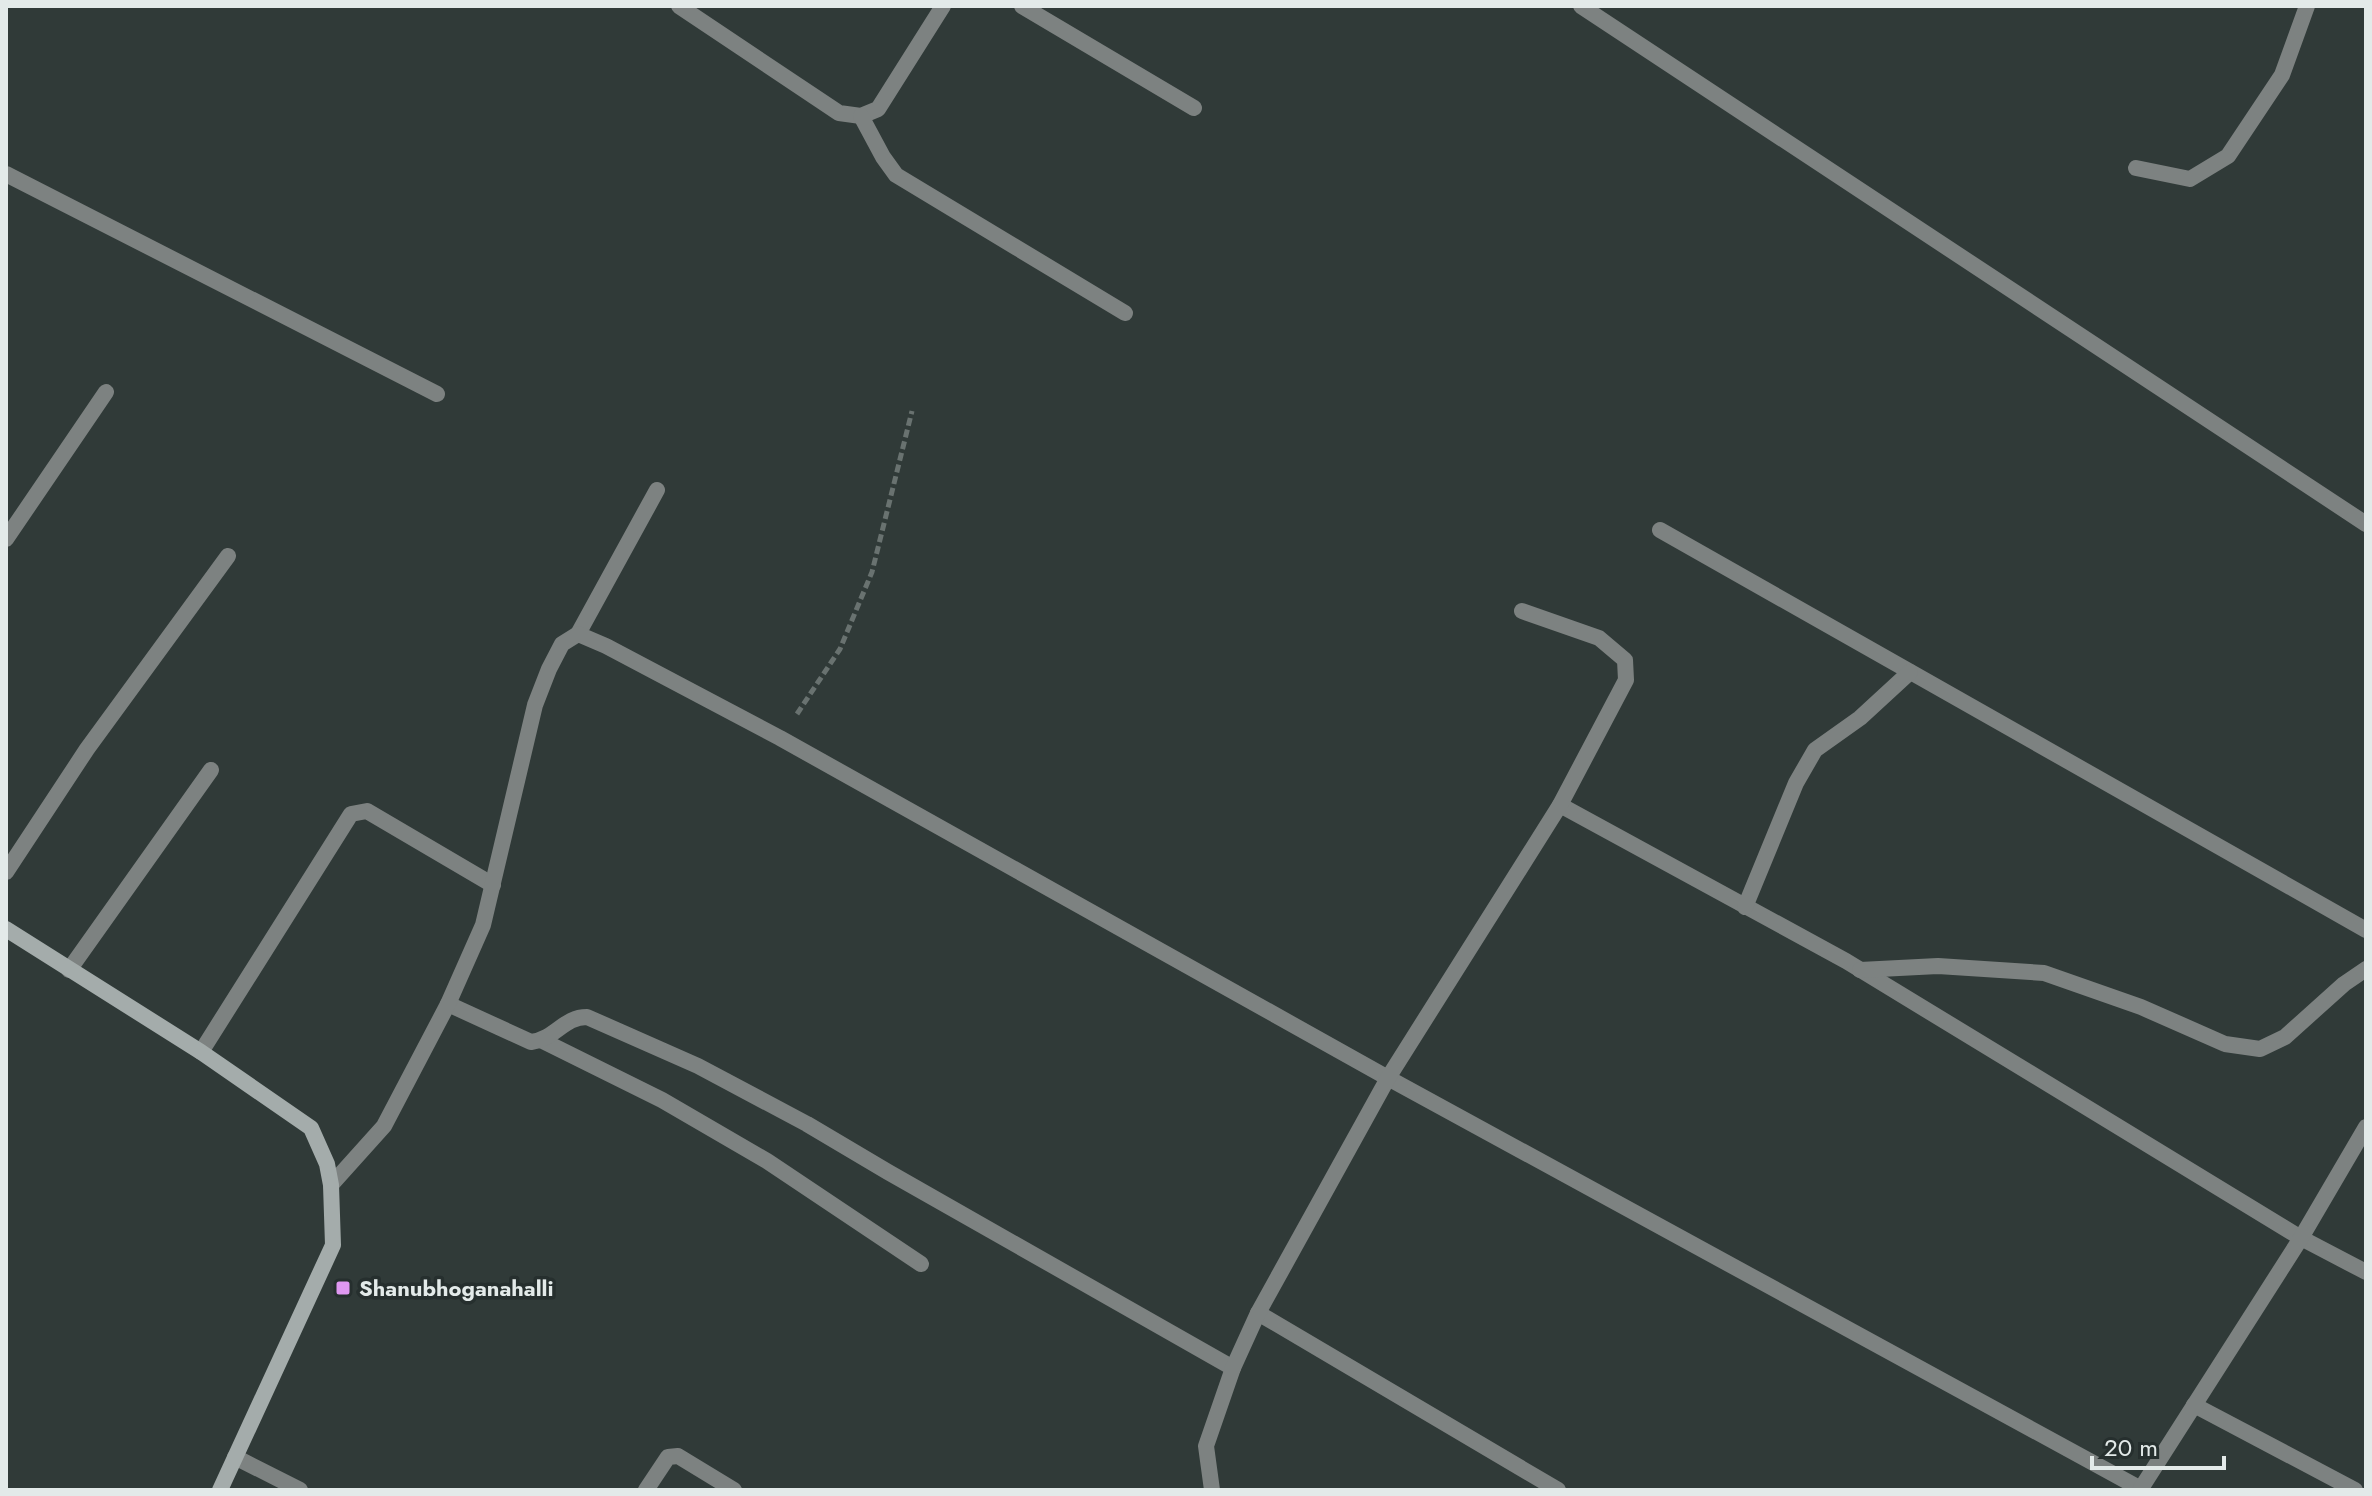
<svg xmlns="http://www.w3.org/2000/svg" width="2372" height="1496" viewBox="0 0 2372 1496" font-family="Jost,sans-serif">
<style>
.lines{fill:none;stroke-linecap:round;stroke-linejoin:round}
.path{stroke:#697270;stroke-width:5;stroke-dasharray:8 4;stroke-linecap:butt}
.lane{stroke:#7d8281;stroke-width:16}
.street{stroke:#7d8281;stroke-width:16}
.secondary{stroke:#a4acab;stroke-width:16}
.poi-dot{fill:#df98f1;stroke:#262f2e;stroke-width:3}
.labels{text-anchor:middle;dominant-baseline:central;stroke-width:7;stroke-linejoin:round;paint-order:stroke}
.poi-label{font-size:22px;font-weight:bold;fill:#e3eae9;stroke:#262f2e;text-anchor:start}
</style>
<rect width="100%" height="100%" fill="#303a38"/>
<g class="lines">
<polyline class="path" points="797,714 840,649 872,572 912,411"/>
<g class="lane">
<polyline points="2136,168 2190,179 2228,156 2282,75 2307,6"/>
<polyline points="541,1040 662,1100 767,1161 921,1264"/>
</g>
<g class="street">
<polyline points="679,6 839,113 861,116 878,109 943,6"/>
<polyline points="1022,6 1194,108"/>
<polyline points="1581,6 2366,524"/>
<polyline points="861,116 883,157 896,175 1125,313"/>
<polyline points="6,174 437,394"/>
<polyline points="1660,530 2366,930"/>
<polyline points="6,539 106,392"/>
<polyline points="578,634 657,490"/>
<polyline points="1560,805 1846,961 2301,1238 2366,1272"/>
<polyline points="6,872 87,749 228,556"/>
<polyline points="1745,907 1796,783 1815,750 1860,718 1910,672"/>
<polyline points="69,970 211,770"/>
<polyline points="1860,970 1938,966 2044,973 2141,1007 2225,1044 2260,1049 2285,1037 2344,984 2366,969"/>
<path d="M448 1004 531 1042C557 1038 563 1017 587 1017L698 1066 807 1124 888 1172 1233 1368"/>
<polyline points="201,1052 351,814 367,811 493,885"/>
<polyline points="331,1185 384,1126 448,1004 483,925 535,705 549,669 562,644 578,634 606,646 780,738 1388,1078 2141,1489"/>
<polyline points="1258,1313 1558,1490"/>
<polyline points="2194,1405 2355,1490"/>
<polyline points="235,1457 300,1490"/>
<polyline points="646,1490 668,1457 678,1456 734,1490"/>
<polyline points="1212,1490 1206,1446 1233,1368 1258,1313 1388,1078 1560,805 1626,680 1625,660 1599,638 1522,611"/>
<polyline points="2140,1490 2301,1238 2366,1127"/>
</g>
<polyline class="secondary" points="6,929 201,1052 311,1128 327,1164 331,1185 333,1245 220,1490"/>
</g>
<rect class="poi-dot" x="335" y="1280" width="16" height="16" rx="4"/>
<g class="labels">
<g class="poi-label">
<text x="359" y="1288">Shanubhoganahalli</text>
</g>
</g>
<rect width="2372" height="1496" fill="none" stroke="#e3eae9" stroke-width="16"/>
<path d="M2092 1456v12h132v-12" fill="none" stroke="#e3eae9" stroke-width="4"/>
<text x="2104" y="1456" font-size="24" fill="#e3eae9" stroke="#262f2e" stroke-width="6" paint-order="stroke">20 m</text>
</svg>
